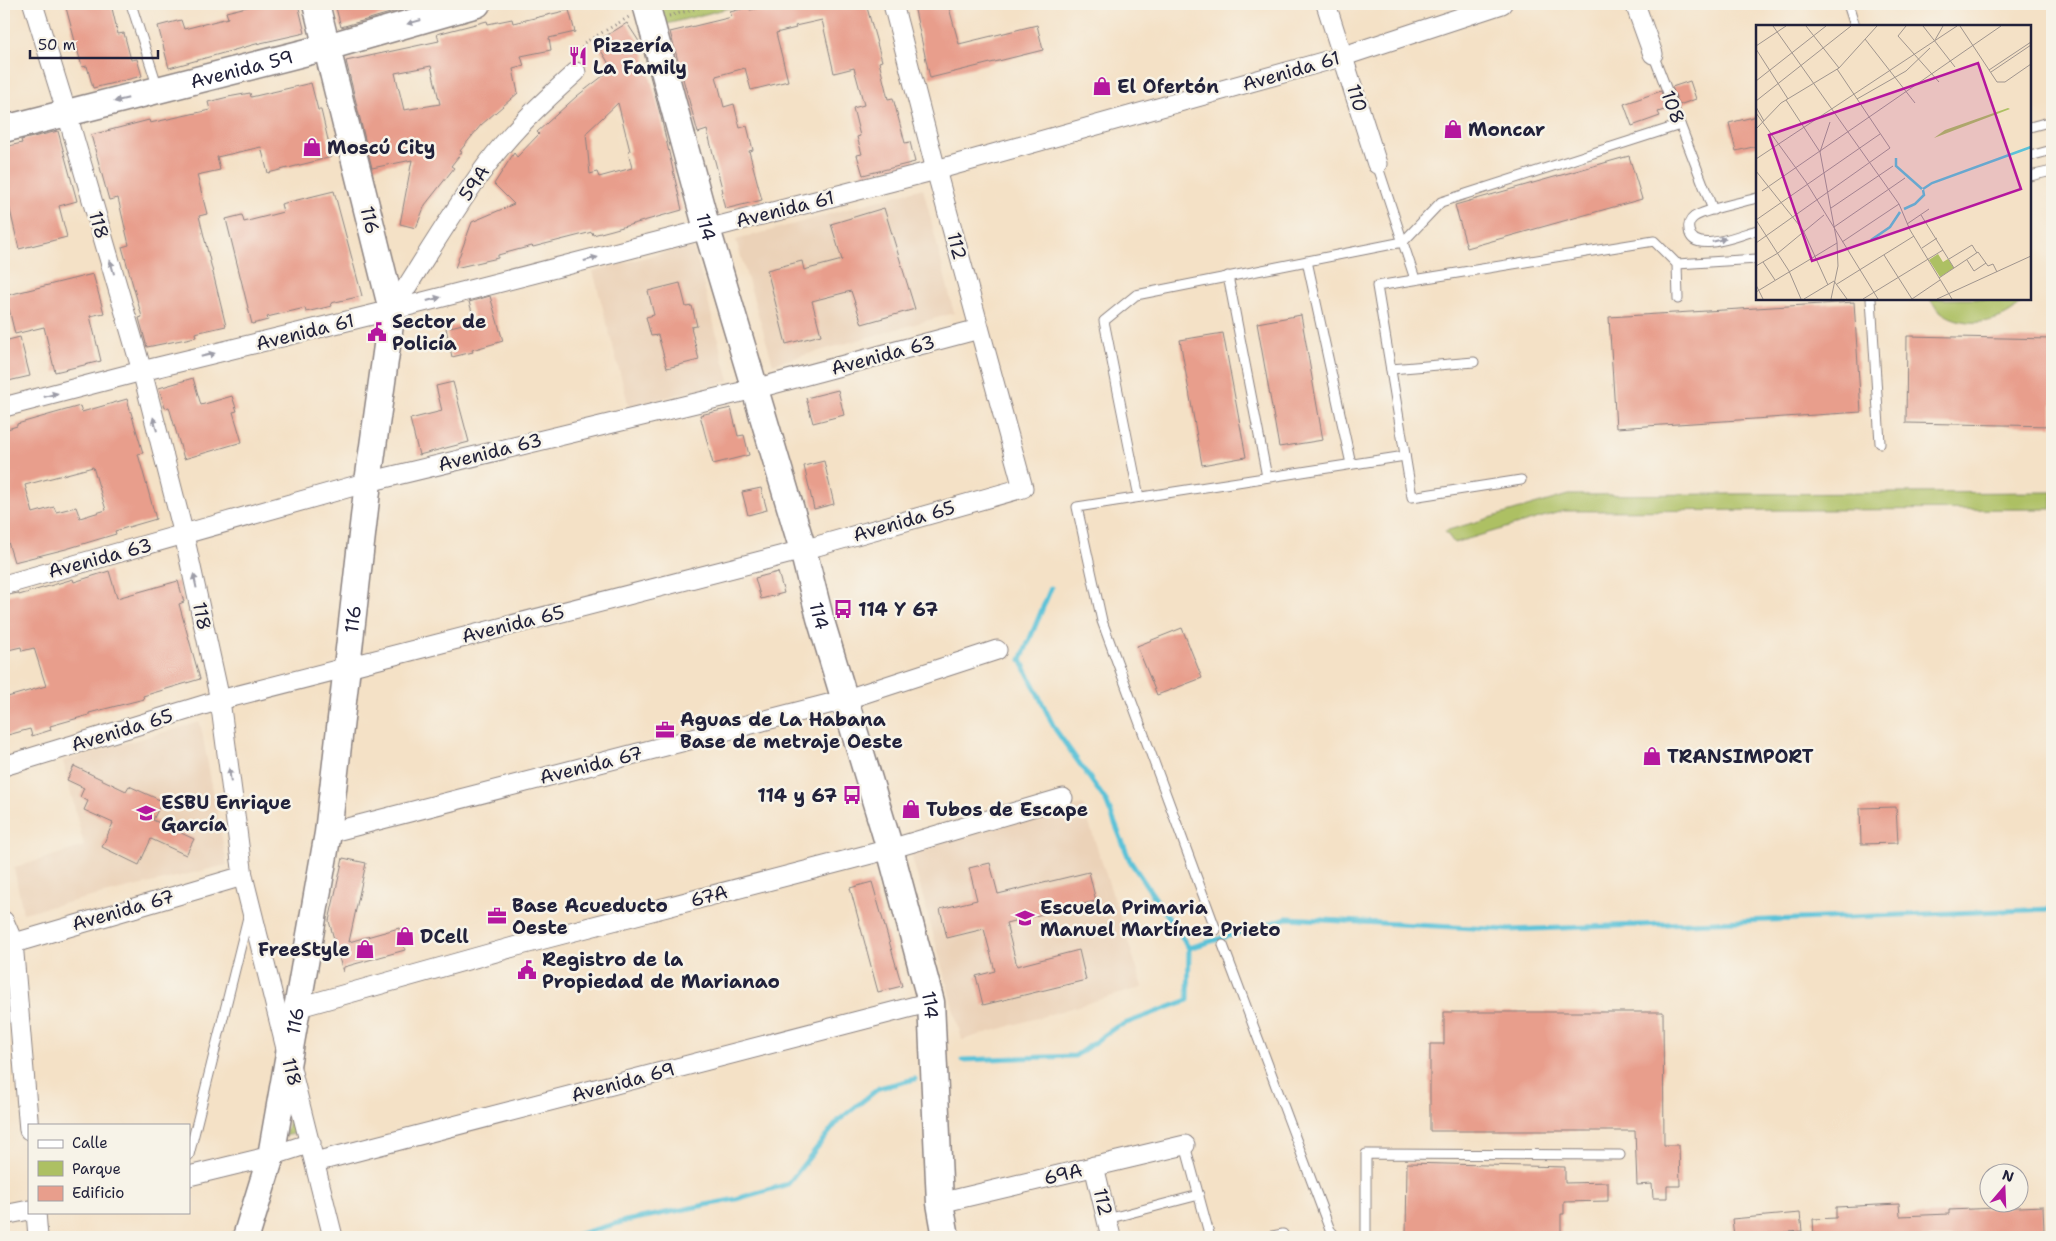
<svg xmlns="http://www.w3.org/2000/svg" width="2056" height="1241" viewBox="0 0 2056 1241" font-family="'Shantell Sans',sans-serif">
<style>
.built{fill:#ebd2b8}
.green{fill:#adc063;stroke:#68714f}
.lines{fill:none;stroke-linecap:round;stroke-linejoin:round}
.stream{stroke:#5bc2d8;stroke-width:5}
.building{fill:#e89e8c;fill-rule:evenodd}
.lane-casing{stroke:#8b8280;stroke-width:11}
.street-casing{stroke:#8b8280;stroke-width:21}
.secondary-casing{stroke:#8b8280;stroke-width:29}
.path{stroke:#8b8280;stroke-width:3;stroke-dasharray:1 4;stroke-linecap:butt}
.lane{stroke:#fff;stroke-width:9}
.street{stroke:#fff;stroke-width:19}
.secondary{stroke:#fff;stroke-width:26}
.oneway{fill:#9c9ca7}
.labels{text-anchor:middle;dominant-baseline:central;stroke-width:5;stroke-linejoin:round;paint-order:stroke}
.poi-label{font-size:19px;font-weight:bold;fill:#22223b;stroke:#f7f3e8;text-anchor:start}
.street-label{font-size:19px;fill:#22223b;stroke:#f7f3e8}
.inset-river{fill:none;stroke:#5bc2d8;stroke-width:2.5}
.inset-road{fill:none;stroke:#a0958e;stroke-width:1}
.view{fill:#b5179e;fill-opacity:0.15;stroke:#b5179e;stroke-width:2.5}
.inset-edge{fill:none;stroke:#22223b;stroke-width:2.5}
</style>
<rect width="100%" height="100%" fill="#f7f3e8"/>
<filter id="ink" filterUnits="userSpaceOnUse"><feTurbulence type="fractalNoise" baseFrequency=".02" numOctaves="2"/><feDisplacementMap in="SourceGraphic" scale="10" xChannelSelector="R" yChannelSelector="G"/><feConvolveMatrix kernelMatrix="1 2 1 2 8 2 1 2 1" color-interpolation-filters="sRGB"/></filter>
<filter id="wash" filterUnits="userSpaceOnUse"><feTurbulence type="fractalNoise" baseFrequency=".0096" numOctaves="4" result="noise"/><feDisplacementMap in="SourceGraphic" scale="20" xChannelSelector="R" yChannelSelector="G"/><feGaussianBlur stdDeviation="1.12" result="paint"/><feColorMatrix in="noise" values="0 0 0 0 0 0 0 0 0 0 0 0 0 0 0 0 0 1.4 0 .05"/><feComposite in="paint" operator="in"/></filter>
<g filter="url(#wash)">
<rect width="100%" height="100%" fill="#f4e1c6"/>
<g class="built">
<polygon points="923,188 954,313 773,364 736,240"/>
<polygon points="693,245 729,381 629,407 593,271"/>
<polygon points="200,722 227,865 23,913 14,868 84,846 63,761"/>
<polygon points="1083,805 1143,987 962,1040 910,850"/>
</g>
<g class="green">
<polygon points="658,4 744,4 663,25"/>
<path d="M1930 299H2024C2005 328 1948 332 1930 299Z"/>
<polygon points="2052,492 2052,509 1563,511 1454,543 1445,531 1568,495"/>
<polygon points="297,1091 305,1130 285,1136"/>
</g>
<g class="lines">
<g class="stream">
<polyline points="1189,948 1287,918 1509,930 2052,909"/>
<polyline points="962,1060 1075,1056 1116,1027 1188,1000 1189,948 1130,861 1106,801 1055,729 1021,660 1051,588"/>
<polyline points="576,1235 625,1221 736,1199 788,1184 839,1120 879,1088 915,1079"/>
</g>
</g>
<g id="blocks">
<g class="building">
<polygon points="65,4 111,4 118,34 124,33 131,60 137,59 142,76 93,88 87,66 82,67"/>
<polygon points="259,4 298,4 305,33 256,44 169,68 158,26 181,20 184,29 228,18 226,12"/>
<polygon points="335,4 418,4 418,5 341,27"/>
<polygon points="776,4 866,4 882,61 879,62 888,99 893,98 905,143 910,142 915,162 863,175 857,155 862,154 857,137 860,136 853,108 864,105 854,68 834,73 822,20 795,26 796,28 776,33 788,81 751,90 745,68 716,76 724,107 734,104 740,128 747,126 753,150 749,151 762,200 725,209 721,192 723,192 707,130 698,133 670,32 732,17 730,12 749,7 750,10"/>
<polygon points="924,4 948,4 959,44 1037,25 1043,50 930,78 914,6"/>
<path d="M569 10 575 32 549 38 551 50 521 56 524 66 513 69 518 93 481 125 460 151 462 152 451 166 454 168 425 205 416 228 400 224 412 160 372 168 346 61 439 41 437 34 487 21 488 24 512 19 513 23ZM431 66 440 104 404 110 395 73Z"/>
<path d="M627 23 642 46 661 117 682 210 612 230 593 235 592 232 533 247 532 246 498 255V258L455 268 472 222 514 204 494 184 514 153 517 157 539 134 537 132 577 96 612 69 596 42ZM618 103 630 151 628 152 632 168 599 177 597 172 590 174 586 133Z"/>
<polygon points="1690,81 1696,99 1679,105 1672,87"/>
<polygon points="311,83 318,110 321,110 332,157 268,173 261,147 217,157 220,170 197,175 207,214 199,216 226,326 195,333 196,337 147,347 139,318 142,317 122,247 129,245 118,198 109,200 91,135 149,120 150,123 210,110 208,102 228,97 250,93 251,97"/>
<polygon points="1661,91 1667,109 1658,112 1660,116 1632,126 1624,104"/>
<polygon points="1757,116 1757,146 1736,151 1729,123"/>
<polygon points="58,131 77,201 59,206 67,237 19,249 4,184 4,147 22,143 21,140"/>
<polygon points="1629,156 1642,199 1467,248 1455,205"/>
<polygon points="334,191 362,296 331,303 332,306 306,312 305,308 267,317 268,320 252,324 226,219 242,215 244,222 283,212 281,204"/>
<polygon points="884,208 915,309 862,324 851,291 812,301 821,335 786,344 767,270 802,261 804,270 842,260 831,224"/>
<polygon points="93,274 104,313 90,316 101,361 55,372 44,327 15,334 9,309 4,310 4,296"/>
<polygon points="680,283 686,307 692,306 697,326 691,327 699,360 667,368 658,335 651,336 646,317 654,315 648,291"/>
<polygon points="490,296 503,341 472,350 473,352 452,357 446,328 475,321 469,302"/>
<polygon points="1854,302 1861,412 1616,428 1609,317"/>
<polygon points="1301,315 1323,440 1279,447 1257,323"/>
<polygon points="1223,333 1246,457 1202,465 1180,340"/>
<polygon points="1907,336 2052,339 2052,426 1906,423"/>
<polygon points="20,337 30,376 4,382 4,341"/>
<polygon points="193,378 201,405 232,396 237,411 233,412 242,442 184,459 169,407 165,408 159,388"/>
<polygon points="453,382 469,442 419,455 410,419 442,411 436,386"/>
<polygon points="838,390 844,415 813,423 806,398"/>
<path d="M127 399 143 453 138 454 156 519 115 531 116 534 66 549 14 562 4 529V430L17 426V424L80 406 82 412ZM93 467 106 510 80 518 76 507 56 512 54 507 33 513 25 485Z"/>
<polygon points="731,408 738,436 744,435 749,455 713,464 700,415"/>
<polygon points="824,461 834,504 814,509 804,466"/>
<polygon points="761,488 767,510 748,515 742,492"/>
<polygon points="109,571 117,598 178,581 184,602 179,604 200,679 143,696 144,699 89,713 89,715 50,726 51,730 32,736 30,729 4,736 4,698 46,686 34,648 22,651 21,647 4,651 4,596 18,593 19,595 73,579 74,582"/>
<polygon points="778,572 784,593 761,599 755,578"/>
<polygon points="1182,628 1202,678 1157,695 1137,646"/>
<polygon points="74,766 126,791 129,786 162,801 153,820 194,839 186,855 151,839 139,865 102,847 113,823 84,810 88,801 80,797 84,788 67,780"/>
<polygon points="1896,807 1898,843 1861,844 1860,808"/>
<polygon points="343,858 366,863 349,942 399,928 405,950 344,967 343,972 329,921"/>
<polygon points="990,863 998,894 1089,872 1096,901 1006,923 1017,966 1079,950 1086,980 983,1005 976,976 995,971 984,929 947,938 940,909 977,900 969,868"/>
<polygon points="872,882 902,986 878,992 850,888"/>
<polygon points="1444,1012 1663,1012 1664,1145 1679,1145 1680,1186 1667,1186 1667,1198 1653,1198 1652,1184 1637,1185 1635,1131 1430,1131 1430,1044 1444,1044"/>
<polygon points="1407,1163 1565,1167 1565,1183 1608,1182 1608,1201 1564,1202 1564,1214 1561,1214 1561,1237 1406,1237"/>
<polygon points="1899,1204 1900,1216 1949,1214 1949,1210 2043,1206 2044,1231 2025,1232 2025,1237 1814,1237 1813,1219 1836,1218 1836,1207"/>
<polygon points="1800,1213 1802,1231 1734,1236 1732,1219"/>
</g>
</g>
</g>
<g filter="url(#ink)">
<use href="#blocks" fill-opacity="0" stroke="#8b8280" stroke-width="1"/>
<g class="lines">
<g class="lane-casing">
<g id="lane">
<polyline points="131,4 158,88"/>
<polyline points="1848,4 1855,26"/>
<polyline points="1653,54 1713,210"/>
<polyline points="2030,127 2052,121"/>
<polyline points="2030,156 2052,150"/>
<polyline points="1377,164 1415,279"/>
<polyline points="2030,176 2052,171"/>
<path d="M1757 198C1743 202 1705 209 1694 217 1690 220 1688 225 1689 230 1692 256 1742 234 1757 230"/>
<polyline points="1307,261 1351,464"/>
<polyline points="1677,264 1757,259"/>
<polyline points="1228,276 1267,477"/>
<polyline points="1871,299 1880,443"/>
<polyline points="1391,369 1474,362"/>
<polyline points="1521,480 1412,497 1377,286 1654,241 1677,264 1678,299"/>
<polyline points="1139,497 1104,321 1136,295 1403,242 1441,202 1680,125"/>
<polyline points="1216,930 1102,621 1077,507 1405,456"/>
<polyline points="1223,945 1330,1230 1336,1237"/>
<polyline points="1185,1145 1210,1237"/>
<polyline points="189,1155 248,917"/>
<polyline points="1107,1219 1199,1195"/>
<polyline points="1267,1237 1283,1234"/>
<polyline points="1366,1237 1366,1154 1620,1155"/>
</g>
</g>
<g class="street-casing">
<g id="street">
<polyline points="33,4 67,114 142,371 184,535 220,700 243,876 333,1237"/>
<polyline points="1326,4 1377,164"/>
<polyline points="1635,4 1653,54"/>
<path d="M392 310C423 262 452 212 486 166 512 130 544 101 576 72"/>
<polyline points="4,407 142,371 392,310 936,170 1344,56 1502,4"/>
<polyline points="4,585 368,482 754,389 979,329"/>
<polyline points="4,766 220,700 803,550 1023,488 936,170 893,4"/>
<polyline points="328,833 844,700 997,650"/>
<polyline points="4,921 13,942 29,1130"/>
<polyline points="4,946 243,876"/>
<polyline points="296,1008 517,946 890,849 1063,798"/>
<polyline points="315,1162 931,1002"/>
<polyline points="1094,1166 1111,1237"/>
<polyline points="189,1176 271,1156 311,1143"/>
<polyline points="940,1203 1185,1145"/>
<polyline points="36,1212 38,1237"/>
<polyline points="4,1215 29,1210"/>
</g>
</g>
<g class="secondary-casing">
<g id="secondary">
<path id="s1" d="M646 4 707 229 803 550 820 618 890 849 931 1002 940 1203 946 1237"/>
<path id="s2" d="M4 129 327 47 477 4"/>
<path id="s3" d="M246 1237 271 1156 328 833 368 482 392 310 316 4"/>
</g>
</g>
<g class="path">
<polyline points="669,16 712,4"/>
<polyline points="580,57 584,43 629,17"/>
</g>
<use href="#lane" class="lane"/>
<use href="#street" class="street"/>
<use href="#secondary" class="secondary"/>
</g>
<defs><path id="oneway-solid" d="M-6-.8H1V-3.2L6.5 0L1 3.2V.8H-6Z" transform="scale(1.25)"/></defs>
<g class="oneway">
<use href="#oneway-solid" transform="translate(414 22) rotate(164)"/>
<use href="#oneway-solid" transform="translate(121 100) rotate(166)"/>
<use href="#oneway-solid" transform="translate(1719 240) rotate(-15)"/>
<use href="#oneway-solid" transform="translate(591 259) rotate(-15)"/>
<use href="#oneway-solid" transform="translate(112 267) rotate(-106)"/>
<use href="#oneway-solid" transform="translate(434 299) rotate(-15)"/>
<use href="#oneway-solid" transform="translate(208 355) rotate(-14)"/>
<use href="#oneway-solid" transform="translate(51 395) rotate(-15)"/>
<use href="#oneway-solid" transform="translate(155 424) rotate(-105)"/>
<use href="#oneway-solid" transform="translate(195 581) rotate(-102)"/>
<use href="#oneway-solid" transform="translate(230 775) rotate(-97)"/>
</g>
</g>
<defs>
<g id="restaurant-bare" transform="scale(1.5)"><path d="M-5-6h1v4h1v-4h1v4h1v-4h1v5L-1.5 .5V6h-2V.5L-5-1ZM5-6V6H3V1.5H1.5Q1.5-4 5-6Z" fill="#b5179e" stroke="#f7f3e8" stroke-width="2.5" paint-order="stroke"/></g>
<g id="shop-bare" transform="scale(1.5)"><path d="M-5-2.5h2.3a2.7 3.5 0 0 1 5.4 0H5L5.5 6h-11ZM-1.5-2.5h3a1.5 2.3 0 0 0-3 0Z" fill="#b5179e" stroke="#f7f3e8" stroke-width="2.5" paint-order="stroke"/></g>
<g id="civic-bare" transform="scale(1.5)"><path d="M-.6-6.5H3V-4.5H.6V-3L4-1V1h2V6H-6V1h2V-1L-.6-3ZM-1.2 2.5V6h2.4V2.5Z" fill="#b5179e" stroke="#f7f3e8" stroke-width="2.5" paint-order="stroke"/></g>
<g id="bus-bare" transform="scale(1.5)"><path d="M-5-6H5V4H4V6H2V4H-2V6H-4V4H-5ZM-3.5-4V0h7V-4ZM-3.5 1.2v1.5H-2V1.2ZM2 1.2v1.5H3.5V1.2Z" fill="#b5179e" stroke="#f7f3e8" stroke-width="2.5" paint-order="stroke"/></g>
<g id="office-bare" transform="scale(1.5)"><path d="M-6-3h4V-5.5h4V-3h4V5H-6ZM-1-4.5V-3h2v-1.5ZM-6 0V1H6V0Z" fill="#b5179e" stroke="#f7f3e8" stroke-width="2.5" paint-order="stroke"/></g>
<g id="school-bare" transform="scale(1.5)"><path d="M0-5L7-2L0 1L-7-2ZM-4 1L0 2.5L4 1V4Q0 6-4 4Z" fill="#b5179e" stroke="#f7f3e8" stroke-width="2.5" paint-order="stroke"/></g>
</defs>
<g fill-rule="evenodd">
<use href="#restaurant-bare" x="578" y="56"/>
<use href="#shop-bare" x="1102" y="86"/>
<use href="#shop-bare" x="1453" y="129"/>
<use href="#shop-bare" x="312" y="147"/>
<use href="#civic-bare" x="377" y="332"/>
<use href="#bus-bare" x="843" y="609"/>
<use href="#office-bare" x="665" y="730"/>
<use href="#shop-bare" x="1652" y="756"/>
<use href="#bus-bare" x="852" y="795"/>
<use href="#shop-bare" x="911" y="809"/>
<use href="#school-bare" x="146" y="813"/>
<use href="#office-bare" x="497" y="916"/>
<use href="#school-bare" x="1025" y="918"/>
<use href="#shop-bare" x="405" y="936"/>
<use href="#shop-bare" x="365" y="949"/>
<use href="#civic-bare" x="527" y="970"/>
</g>
<g class="labels">
<g class="poi-label">
<text x="593" y="45">Pizzería<tspan x="593" dy="22">La Family</tspan></text>
<text x="1117" y="86">El Ofertón</text>
<text x="1468" y="129">Moncar</text>
<text x="327" y="147">Moscú City</text>
<text x="392" y="321">Sector de<tspan x="392" dy="22">Policía</tspan></text>
<text x="858" y="609">114 Y 67</text>
<text x="680" y="719">Aguas de La Habana<tspan x="680" dy="22">Base de metraje Oeste</tspan></text>
<text x="1667" y="756">TRANSIMPORT</text>
<text x="837" y="795" text-anchor="end">114 y 67</text>
<text x="161" y="802">ESBU Enrique<tspan x="161" dy="22">García</tspan></text>
<text x="926" y="809">Tubos de Escape</text>
<text x="512" y="905">Base Acueducto<tspan x="512" dy="22">Oeste</tspan></text>
<text x="1040" y="907">Escuela Primaria<tspan x="1040" dy="22">Manuel Martínez Prieto</tspan></text>
<text x="420" y="936">DCell</text>
<text x="350" y="949" text-anchor="end">FreeStyle</text>
<text x="542" y="959">Registro de la<tspan x="542" dy="22">Propiedad de Marianao</tspan></text>
</g>
<g class="street-label">
<text stroke="none"><textPath href="#s2" startOffset="245">Avenida 59</textPath></text>
<text transform="translate(1291 71) rotate(-16)">Avenida 61</text>
<text transform="translate(1357 98) rotate(73)">110</text>
<text transform="translate(1673 107) rotate(69)">108</text>
<text transform="translate(474 183) rotate(-55)">59A</text>
<text transform="translate(785 209) rotate(-14)">Avenida 61</text>
<text transform="translate(370 220) rotate(76)">116</text>
<text transform="translate(99 225) rotate(74)">118</text>
<text stroke="none"><textPath href="#s1" startOffset="231">114</textPath></text>
<text transform="translate(957 246) rotate(75)">112</text>
<text transform="translate(305 332) rotate(-14)">Avenida 61</text>
<text transform="translate(883 355) rotate(-15)">Avenida 63</text>
<text transform="translate(490 452) rotate(-14)">Avenida 63</text>
<text transform="translate(904 521) rotate(-16)">Avenida 65</text>
<text transform="translate(100 558) rotate(-15)">Avenida 63</text>
<text transform="translate(202 616) rotate(78)">118</text>
<text stroke="none"><textPath href="#s1" startOffset="636">114</textPath></text>
<text stroke="none"><textPath href="#s3" startOffset="628">116</textPath></text>
<text transform="translate(513 624) rotate(-14)">Avenida 65</text>
<text transform="translate(122 730) rotate(-17)">Avenida 65</text>
<text transform="translate(591 765) rotate(-14)">Avenida 67</text>
<text transform="translate(709 896) rotate(-15)">67A</text>
<text transform="translate(123 910) rotate(-16)">Avenida 67</text>
<text stroke="none"><textPath href="#s1" startOffset="1041">114</textPath></text>
<text stroke="none"><textPath href="#s3" startOffset="222">116</textPath></text>
<text transform="translate(292 1072) rotate(75)">118</text>
<text transform="translate(623 1082) rotate(-15)">Avenida 69</text>
<text transform="translate(1063 1174) rotate(-13)">69A</text>
<text transform="translate(1103 1202) rotate(77)">112</text>
</g>
</g>
<g transform="translate(1756 25)">
<rect width="275" height="275" fill="#f4e1c6"/>
<path d="M252 83 254 84 178 113 189 105ZM182 229 187 237 192 234 198 243 184 252 173 235Z" fill="#adc063"/>
<path class="inset-river" d="M140 133V141L166 164M167 164 176 158 275 122M148 184 159 179 168 170 167 165M115 215 134 202 144 187"/>
<path class="inset-road" d="M17 1 143 179 154 205 196 274M50 1 83 43M150 1 142 11 183 57M167 1 199 42M204 1 241 57H249L275 39M109 14 159 78M179 15 187 1M0 21 30 1M0 24 32 74M233 45 275 17M235 47 275 20M0 56 70 1M101 74 150 46 174 23M30 75 64 127 81 217 82 241 75 274M0 76 95 1M0 82 8 96M0 88 50 157 122 274M0 104 25 78 83 43 121 1M64 127 74 97M0 134 201 1M0 146 47 205 72 260M6 166 245 1M75 183 137 141M165 190 198 243M0 195 124 109M0 195 33 246 45 274M151 199 173 184M78 202 149 153M86 217 143 179M0 218 134 123 81 44M166 223 181 213M128 230 156 274M193 234 216 220 221 228M211 235 218 246 230 238M7 237 19 255M0 241 22 228 68 190M183 253 222 227 232 241 237 239 241 247M81 259 158 211M0 260 7 274M0 267 81 218M48 274 78 256 91 274M107 274 187 225M156 274 184 255M181 274 275 231"/>
<path class="view" d="M222 38 265 164 56 236 13 110Z"/>
<rect width="275" height="275" class="inset-edge"/>
</g>
<rect width="2056" height="1241" fill="none" stroke="#f7f3e8" stroke-width="20"/>
<rect x="28" y="1124" width="162" height="90" fill="#f7f3e8" stroke="#a29fa3"/>
<rect x="38" y="1140" width="25" height="8" fill="#ffffff" stroke="#a29fa3"/>
<text x="72" y="1148" font-size="15" fill="#22223b">Calle</text>
<rect x="38" y="1161" width="25" height="15" fill="#adc063" stroke="#a29fa3"/>
<text x="72" y="1174" font-size="15" fill="#22223b">Parque</text>
<rect x="38" y="1186" width="25" height="15" fill="#e89e8c" stroke="#a29fa3"/>
<text x="72" y="1198" font-size="15" fill="#22223b">Edificio</text>
<g transform="translate(2004 1188) rotate(19)"><circle r="24" fill="#f7f3e8" stroke="#a29fa3"/>
<path d="M0-4L9 19L0 12L-9 19Z" fill="#b5179e"/>
<text y="-8" font-size="14" font-weight="bold" text-anchor="middle" fill="#22223b">N</text>
</g>
<path d="M30 50v8h128v-8" fill="none" stroke="#22223b" stroke-width="2.5"/>
<text x="38" y="50" font-size="15" fill="#22223b" stroke="#f7f3e8" stroke-width="4" paint-order="stroke">50 m</text>
</svg>
